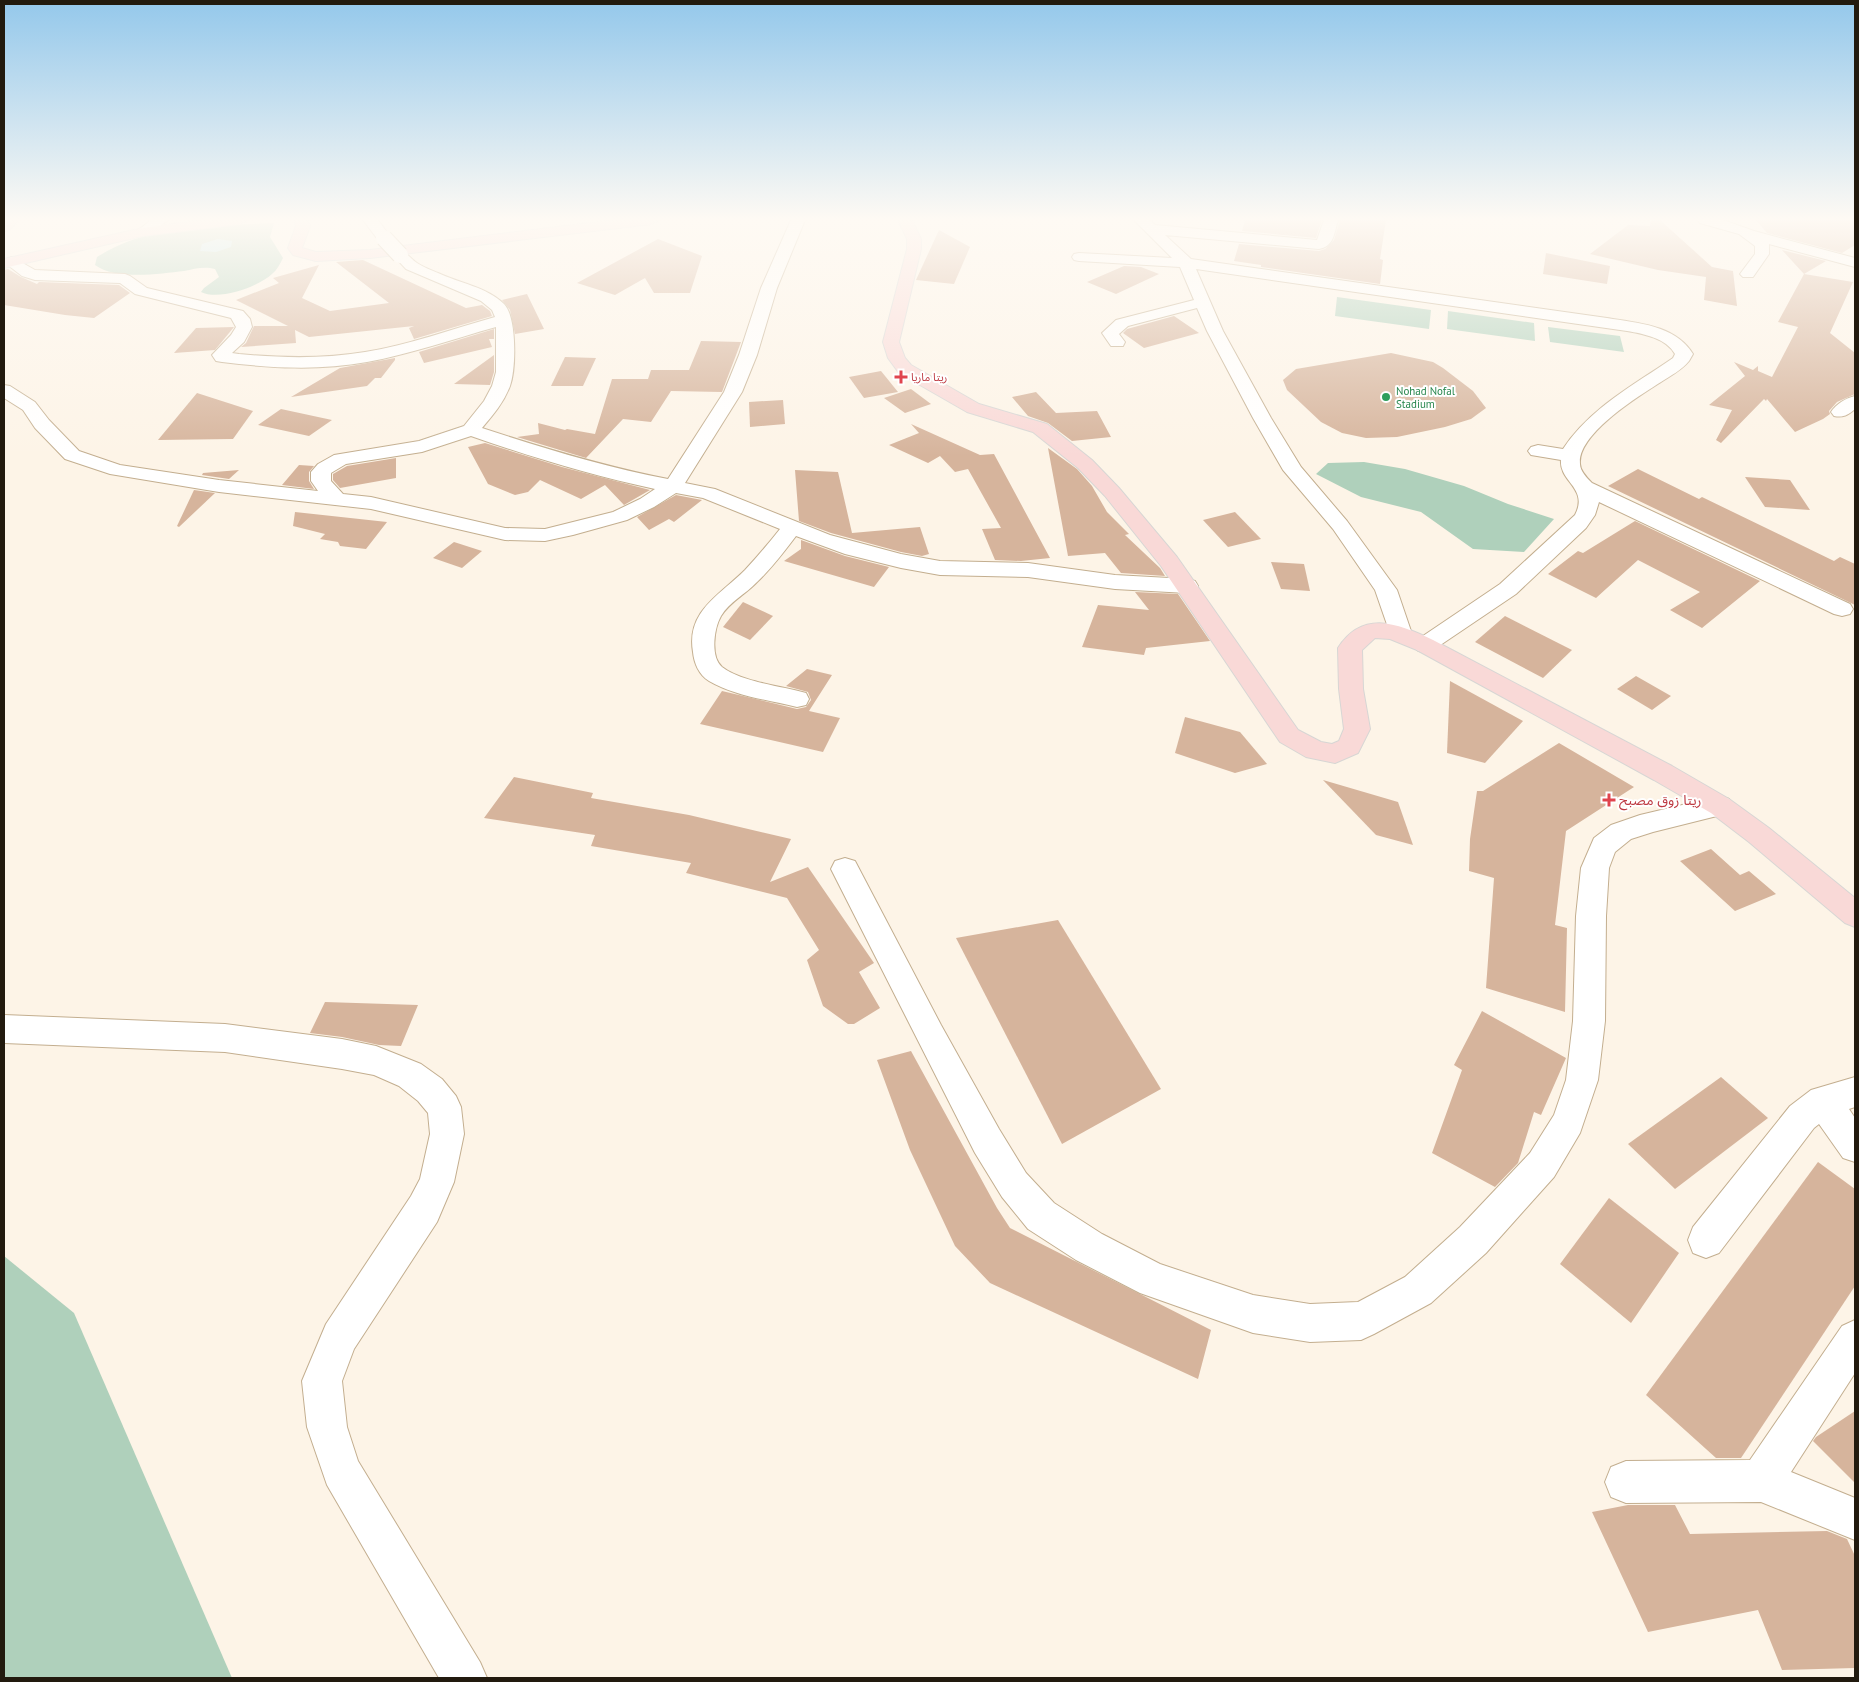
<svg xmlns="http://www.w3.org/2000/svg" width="1859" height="1682" viewBox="0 0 1859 1682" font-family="'PT Sans','Noto Sans Arabic',sans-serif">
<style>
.green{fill:#afd0bb}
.water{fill:#b6e6f0}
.building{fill:#d6b49c}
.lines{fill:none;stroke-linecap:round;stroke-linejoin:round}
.minor-casing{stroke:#c3ae8f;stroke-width:2}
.major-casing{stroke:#d7d6d4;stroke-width:2}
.minor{fill:#fff;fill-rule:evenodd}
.major{fill:#f9d9d7;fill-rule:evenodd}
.minor-bridge-casing{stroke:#c3ae8f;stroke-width:18;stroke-linecap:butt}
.minor-bridge{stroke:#fff;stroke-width:16}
.health-dot{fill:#e0444e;stroke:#fff;stroke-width:2}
.leisure-dot{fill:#2e9e5b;stroke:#fff;stroke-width:2}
.labels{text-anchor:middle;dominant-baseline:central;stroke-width:4;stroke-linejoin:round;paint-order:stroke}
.far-health-label{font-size:11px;fill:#be3a42;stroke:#fff;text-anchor:start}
.far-leisure-label{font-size:11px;fill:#27864d;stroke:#fff;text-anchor:start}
.health-label{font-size:14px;fill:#be3a42;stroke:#fff;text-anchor:start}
</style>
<rect width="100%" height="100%" fill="#fdf4e7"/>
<g class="green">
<path d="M274 223 270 237 283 258C280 264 277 270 272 274 258 287 219 301 201 292L204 288 219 277 215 269C204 266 194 269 184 271 159 274 115 280 95 265L97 257C148 224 215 226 274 223Z"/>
<polygon points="1337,297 1431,310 1429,329 1335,316"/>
<polygon points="1448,311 1534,323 1535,341 1447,329"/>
<polygon points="1548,327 1620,336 1624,352 1550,342"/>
<polygon points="1364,462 1405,469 1464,486 1508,504 1554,519 1524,552 1473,549 1421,512 1361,497 1316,474 1328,463"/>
<polygon points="4,1256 74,1313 232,1678 4,1678"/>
</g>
<polygon class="water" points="218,239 232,241 231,247 216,252 200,251 202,244"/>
<g class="building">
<polygon points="1245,220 1322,220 1316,238 1242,231"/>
<polygon points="1340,220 1386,220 1380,259 1383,260 1380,284 1261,267 1261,265 1234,261 1239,244 1319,251 1325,249 1334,240"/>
<polygon points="1651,220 1660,220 1712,267 1733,271 1737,306 1704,300 1706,277 1658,270 1590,254 1628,225 1650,226"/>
<polygon points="1756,220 1855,220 1855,245 1842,253 1767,233"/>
<polygon points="939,230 970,247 954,284 916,280"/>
<polygon points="658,239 702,256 690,293 654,293 645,278 615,295 577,283"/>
<polygon points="1782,250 1826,261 1804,274 1853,282 1830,333 1855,353 1855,394 1837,402 1829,411 1830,414 1823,419 1795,432 1767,399 1766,401 1764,399 1721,443 1716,440 1732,410 1709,405 1745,376 1734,362 1753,370 1758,366 1758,371 1772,377 1798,327 1778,322 1804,274"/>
<polygon points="1546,253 1610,266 1607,284 1543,274"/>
<polygon points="363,260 466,308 482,305 490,311 492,316 414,339 409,328 414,326 309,337 295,330 296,343 241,347 246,343 254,326 288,326 236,300 279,283 273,278 319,265 302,298 330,311 389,303 336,262"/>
<polygon points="1124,266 1141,267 1159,274 1116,294 1087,282"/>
<polygon points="8,269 21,277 37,284 39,282 119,285 130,293 94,318 65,315 4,305 4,270"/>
<polygon points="527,294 544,329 515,334 510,310 502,300"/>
<polygon points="1174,316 1199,333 1144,348 1123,333 1127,329"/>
<polygon points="234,327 215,350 174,353 196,328"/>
<polygon points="494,329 494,339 489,339 492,347 424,363 419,352"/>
<polygon points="701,341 741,342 722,392 671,391 651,422 623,419 586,458 517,437 539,434 538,423 565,430 567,429 595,434 612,379 648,379 651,370 689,370"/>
<polygon points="1391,353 1433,362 1443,368 1473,391 1486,408 1471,419 1445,427 1397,437 1366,438 1342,433 1321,422 1287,390 1283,380 1296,369"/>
<polygon points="494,355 494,372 490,385 454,384"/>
<polygon points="565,357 596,358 583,386 551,386"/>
<polygon points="395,358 395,360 381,378 375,378 367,386 291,397 340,368"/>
<polygon points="881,371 898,392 864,398 849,377"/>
<polygon points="911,389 931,404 905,413 884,398"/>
<polygon points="1036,392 1056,413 1097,411 1111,437 1072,441 1048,423 1028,416 1012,397"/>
<polygon points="197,393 253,411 233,439 158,440"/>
<polygon points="783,400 785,424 750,427 749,402"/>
<polygon points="281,409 332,420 309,436 258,425"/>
<polygon points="911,424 980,455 994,454 1050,558 1021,561 995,560 982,529 1001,528 968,469 955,472 940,456 928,463 889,445 919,433"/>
<polygon points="485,443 562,467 650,490 624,505 605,485 581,499 540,480 528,492 515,495 488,484 468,447"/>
<polygon points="1048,448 1077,469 1092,486 1107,512 1129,534 1125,535 1160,568 1165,576 1121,573 1105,553 1068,556"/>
<polygon points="396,458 396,478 340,488 333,480 333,474 347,466"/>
<polygon points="299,465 314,466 309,472 309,481 314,489 282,485"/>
<polygon points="1638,469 1699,499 1702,497 1834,561 1840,557 1855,564 1855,605 1608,486"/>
<polygon points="239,470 229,479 202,475 203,473"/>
<polygon points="795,470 838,472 852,533 920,527 929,554 922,556 901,552 831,533 799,521"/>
<polygon points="1745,477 1790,480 1810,510 1765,507"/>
<polygon points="194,490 215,493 179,527 177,526"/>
<polygon points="676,495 702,500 674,522 669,519 649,530 637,517"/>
<polygon points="295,512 387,522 366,549 340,546 338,542 320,539 325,534 293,526"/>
<polygon points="1235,512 1261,539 1228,547 1203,520"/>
<polygon points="1635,521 1760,581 1702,628 1670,610 1700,592 1638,560 1596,598 1548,574 1578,551 1583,553"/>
<polygon points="801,540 845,556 889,567 874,587 784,561 801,549"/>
<polygon points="454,542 482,551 462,568 433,558"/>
<polygon points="1271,562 1304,564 1310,591 1281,589"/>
<polygon points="1135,592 1178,594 1210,641 1146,648 1144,655 1082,647 1098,605 1149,610"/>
<polygon points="743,602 773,616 750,640 723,627"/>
<polygon points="1505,616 1572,650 1543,678 1475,642"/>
<polygon points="807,669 832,675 809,711 840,718 823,752 700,724 722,691 797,709 806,707 811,700 808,692 786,686"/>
<polygon points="1636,676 1671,696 1652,710 1617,689"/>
<polygon points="1450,681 1523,721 1485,763 1447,753"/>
<polygon points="1185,717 1240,732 1267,764 1235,773 1175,753"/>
<polygon points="1559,743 1634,787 1566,831 1555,925 1567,928 1565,1012 1486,988 1494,878 1469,871 1470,839 1477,791 1483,791"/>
<polygon points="514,777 593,793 591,798 689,815 791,839 770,882 808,867 874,963 859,972 880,1008 854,1024 848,1024 823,1006 807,960 819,950 787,898 686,873 691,863 591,846 595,835 484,818"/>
<polygon points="1323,780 1398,802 1413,845 1376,835"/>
<polygon points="1711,849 1740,875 1749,871 1776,894 1735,911 1680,861"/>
<polygon points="1058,920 1161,1089 1062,1144 956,938"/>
<polygon points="325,1002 418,1005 401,1046 379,1045 342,1037 310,1033"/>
<polygon points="1482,1011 1566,1058 1541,1115 1534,1112 1518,1163 1495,1187 1432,1153 1462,1070 1454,1065"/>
<polygon points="911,1051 997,1208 1010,1228 1211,1330 1198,1379 990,1283 955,1246 910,1150 877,1060"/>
<polygon points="1721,1077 1768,1118 1675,1189 1628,1144"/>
<polygon points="1818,1162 1855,1189 1855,1286 1741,1458 1716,1458 1646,1395"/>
<polygon points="1609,1198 1679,1253 1631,1323 1560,1264"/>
<polygon points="1855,1411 1855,1483 1813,1441 1816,1437"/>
<polygon points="1628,1505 1675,1505 1690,1534 1827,1531 1847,1539 1855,1556 1855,1668 1782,1670 1758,1610 1648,1632 1592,1512"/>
</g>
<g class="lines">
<g class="minor-casing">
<g id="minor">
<polygon points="151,220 168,220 148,235 138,235 136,232"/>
<polygon points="363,220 378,220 391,238 389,241 379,241"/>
<path d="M791 220H805L777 288 757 355 742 392 685 483 715 489 830 535 901 554 940 561 1028 563 1115 575 1187 579 1195 581 1198 586 1195 591 1187 593 1115 589 1028 577 940 575 901 568 845 554 796 536C784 552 772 568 757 582 746 594 729 602 721 616 714 628 710 657 722 667 741 682 782 686 806 693L809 699 806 705 797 707C769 700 734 696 709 681 699 675 694 663 693 652 686 611 720 595 745 570 757 557 769 543 780 529L703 498 676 493 654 507 627 520 573 535 545 541 505 540 371 509 219 492 110 474 65 459 35 428 23 410 4 398V385L10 386 35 402 49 420 79 451 120 465 219 480 318 491 311 481V472L318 464 334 455 419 441 464 426 484 401 492 386 496 372V327C453 339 411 354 367 362 319 371 270 368 222 362L216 361 212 355 231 335 236 327 231 318 135 294 120 283 35 280 22 276 4 262 7 259 12 257 35 270 125 274 130 276 147 288 243 311 250 319 252 327 244 342 232 353 239 354C281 358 323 359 365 352 409 345 452 329 495 317L492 310 481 301 406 269 393 255 395 252C406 249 408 257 417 263 423 267 431 270 438 273 459 283 487 287 504 304 517 317 516 369 510 386 504 402 493 415 482 428 543 448 605 467 668 479L724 392 739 355 761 288ZM471 436C531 457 593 476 655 489L640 499 613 512 545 529 505 528 371 497 343 494 331 481V473L346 464 422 452Z"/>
<path d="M1134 220H1150L1155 225 1317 240 1324 220H1338C1334 234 1334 246 1319 249L1165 235 1191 259 1607 318C1638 323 1675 325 1693 354L1689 361C1682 370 1670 376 1661 382 1639 396 1577 434 1580 464 1580 471 1587 478 1592 483L1850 604 1853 609 1850 614 1842 616 1834 614 1599 502 1595 515 1586 528 1516 594 1433 650 1425 653 1417 650 1413 645 1417 640 1500 584 1575 515C1589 488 1559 482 1561 460L1531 455 1528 451 1531 447 1538 445 1563 449C1590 408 1634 385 1673 358L1675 354C1666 338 1644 334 1627 331L1196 269 1223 331 1271 418 1301 467 1347 521 1397 590 1412 634 1408 639 1400 642 1392 639 1375 590 1333 529 1283 470 1253 418 1207 331 1197 308 1128 326 1119 334 1125 342 1123 346H1111L1102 333 1116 320 1194 300 1180 267 1079 261 1074 260 1072 257 1074 254 1079 253 1172 258Z"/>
<polygon points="1698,220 1723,220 1754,231 1855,258 1855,267 1769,244 1769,254 1753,277 1743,277 1740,274 1755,254 1755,246 1739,234 1700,223"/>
<path d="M1855 396V409C1848 415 1843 418 1834 416L1831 412C1836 404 1846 398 1855 396Z"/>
<polygon points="1720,796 1729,799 1733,806 1729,813 1653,832 1631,839 1615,852 1609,868 1606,916 1605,1021 1598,1080 1580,1133 1554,1177 1486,1253 1431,1303 1374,1334 1361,1340 1310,1342 1253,1333 1140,1293 1076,1260 1028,1229 1002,1197 975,1153 831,869 835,861 845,858 855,861 941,1025 999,1129 1026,1173 1054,1203 1102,1234 1160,1264 1253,1295 1310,1304 1358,1302 1405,1277 1460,1227 1530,1153 1554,1115 1566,1080 1573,1021 1576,916 1581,868 1594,838 1611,825 1640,815"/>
<polygon points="4,1015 225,1024 342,1039 376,1046 421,1064 442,1079 456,1096 461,1107 464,1134 454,1182 437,1222 354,1349 342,1381 347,1427 358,1461 480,1662 487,1678 439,1678 327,1485 307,1427 302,1381 326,1324 411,1196 420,1179 430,1134 428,1113 418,1101 399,1086 374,1075 342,1069 225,1052 4,1043"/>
<polygon points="1855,1077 1855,1107 1849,1109 1855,1118 1855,1162 1843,1158 1819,1124 1814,1128 1719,1253 1706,1258 1693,1253 1688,1240 1693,1227 1790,1106 1811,1090"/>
<polygon points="1855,1320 1855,1373 1791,1472 1855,1498 1855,1540 1761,1502 1626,1503 1611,1497 1605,1482 1611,1467 1626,1461 1750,1460 1842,1326"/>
</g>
</g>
<g class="major-casing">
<g id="major">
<polygon points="4,220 19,220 9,230 4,231"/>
<polygon points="203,220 247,220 240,224 143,236 4,268 4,259 143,228"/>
<polygon points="294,220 308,220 310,226 302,248 316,252 370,250 614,220 659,220 652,224 370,258 316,261 293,255 288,248 296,226"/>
<path d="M898 220H912L921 239V249L899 342 905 358 911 365 979 404 1047 424 1092 460 1119 488 1177 557 1298 730 1321 742 1332 744 1339 741 1344 729 1339 689 1338 648C1363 609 1399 624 1433 640L1672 766 1729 799 1769 828 1855 898V927L1845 923 1749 842 1711 813 1654 780 1417 650 1390 639 1375 638 1362 650 1363 689 1370 729 1358 753 1335 763 1306 757 1280 742 1161 566 1105 496 1078 468 1033 432 967 412 899 373 888 358 883 342 907 249V239Z"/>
</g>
</g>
<use href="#minor" class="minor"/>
<use href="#major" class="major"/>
<g class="minor-bridge-casing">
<polyline id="minor-bridge" points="384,238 400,255"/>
</g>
<use href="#minor-bridge" class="minor-bridge"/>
</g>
<linearGradient id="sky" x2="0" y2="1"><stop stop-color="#94c8eb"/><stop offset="0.48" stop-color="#fefaf4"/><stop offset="1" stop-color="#fefaf4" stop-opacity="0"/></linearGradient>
<rect width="1859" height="456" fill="url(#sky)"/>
<g class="health-dot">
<path d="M898.5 369.5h5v5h5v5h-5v5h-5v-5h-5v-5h5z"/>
<path d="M1606.5 792.5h5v5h5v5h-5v5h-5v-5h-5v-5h5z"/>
</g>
<circle class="leisure-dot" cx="1386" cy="397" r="5"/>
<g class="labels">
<g class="far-health-label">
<text x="911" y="377">ريتا ماريا</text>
</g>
<g class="far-leisure-label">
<text x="1396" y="391">Nohad Nofal<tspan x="1396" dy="13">Stadium</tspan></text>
</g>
<g class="health-label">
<text x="1619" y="800">ريتا زوق مصبح</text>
</g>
</g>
<rect width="1859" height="1682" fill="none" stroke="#221a0e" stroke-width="10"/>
</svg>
